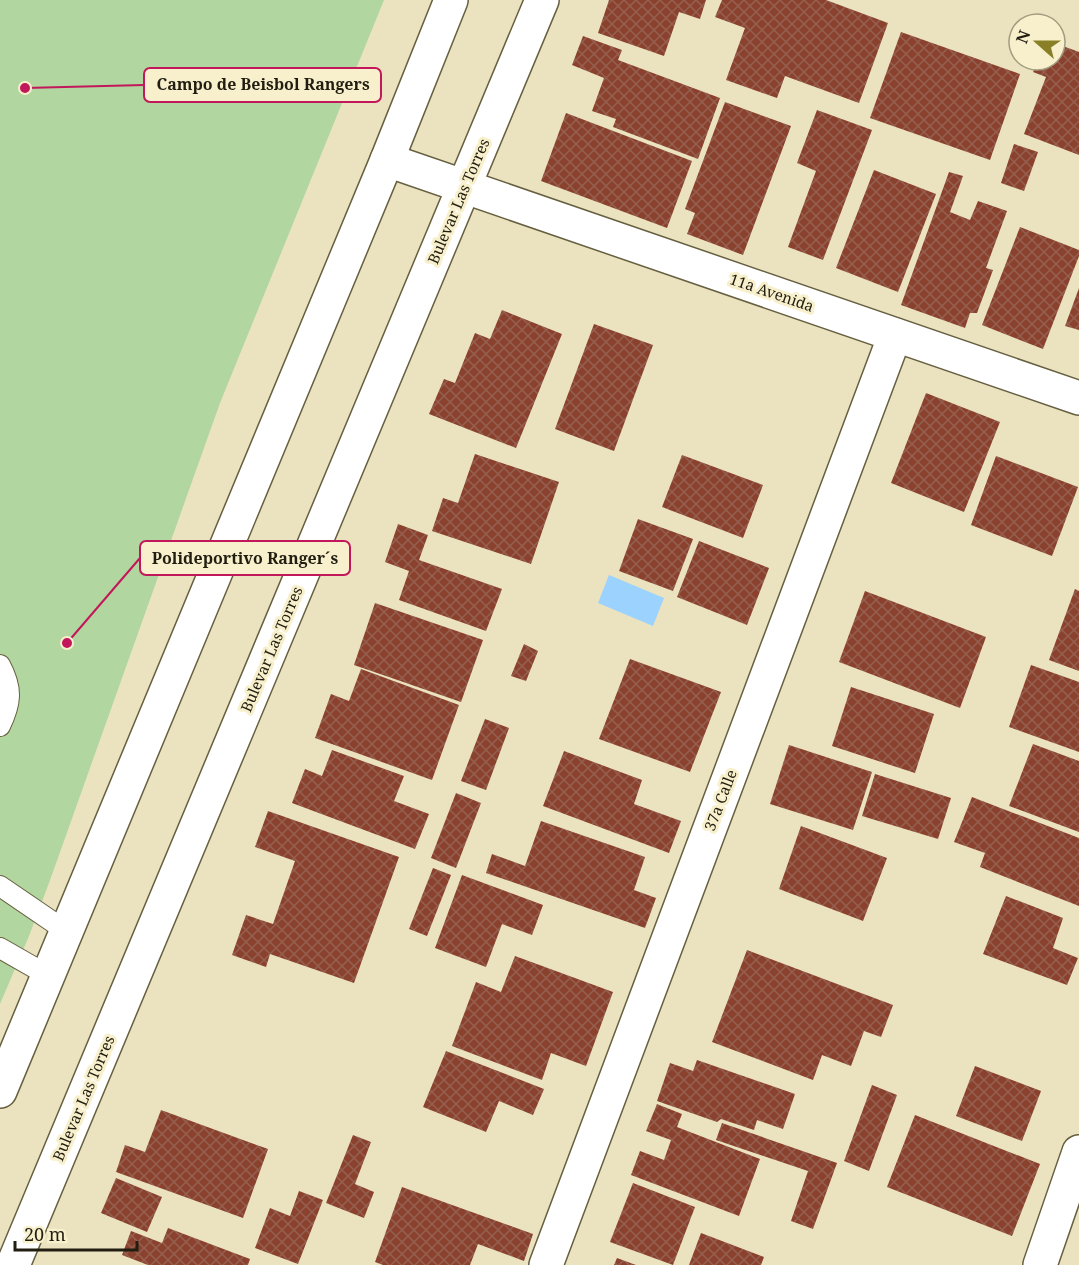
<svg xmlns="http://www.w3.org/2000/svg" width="1079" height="1265" viewBox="0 0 1079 1265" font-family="'Noto Serif',serif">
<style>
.garden{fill:#b1d69f}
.water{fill:#9cd2fe}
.building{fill:url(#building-cross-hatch)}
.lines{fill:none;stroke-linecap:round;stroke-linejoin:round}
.service-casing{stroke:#665f40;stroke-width:22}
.minor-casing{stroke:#665f40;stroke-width:36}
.tertiary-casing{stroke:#665f40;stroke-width:36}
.service{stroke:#fff;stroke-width:20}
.minor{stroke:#fff;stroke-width:33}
.tertiary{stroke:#fff;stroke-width:33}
.labels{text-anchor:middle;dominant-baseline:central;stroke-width:6;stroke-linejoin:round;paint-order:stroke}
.street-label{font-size:15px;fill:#211e11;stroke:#f8f0cc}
.leader{fill:none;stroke:#c2185b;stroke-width:2}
.callout-dot{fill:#c2185b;stroke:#f8f0cc;stroke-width:2}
.callout{fill:#f8f0cc;stroke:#c2185b;stroke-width:2}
.callout-label{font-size:16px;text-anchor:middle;font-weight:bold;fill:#211e11}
</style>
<defs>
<pattern id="building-cross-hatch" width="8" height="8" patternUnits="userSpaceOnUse" patternTransform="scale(1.5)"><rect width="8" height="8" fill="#8a412d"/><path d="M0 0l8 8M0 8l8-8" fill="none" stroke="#966050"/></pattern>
</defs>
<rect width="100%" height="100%" fill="#ebe3bf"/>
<polygon class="garden" points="0,0 384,0 220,403 49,883 29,936 0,1004"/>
<polygon class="water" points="609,575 664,598 653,626 598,603"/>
<g class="building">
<polygon points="609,0 706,0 700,19 679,12 664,56 598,33"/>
<polygon points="722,0 826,0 888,23 859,103 785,76 777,98 726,80 745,28 715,17"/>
<polygon points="901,32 1020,74 990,160 870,118"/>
<polygon points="583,36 622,50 618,60 720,98 698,159 613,127 616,119 592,111 604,78 572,65"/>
<polygon points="1055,43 1079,52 1079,155 1024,134 1046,77 1033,72 1038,60 1055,60"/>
<polygon points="725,102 791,126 743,255 687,234 695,213 685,209"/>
<polygon points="817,110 872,130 823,260 788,247 816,171 797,163"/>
<polygon points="566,113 692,161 667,228 541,181"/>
<polygon points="1014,144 1038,152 1024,191 1001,183"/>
<polygon points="874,170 936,194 898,292 836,268"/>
<polygon points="949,172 963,176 950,212 970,220 978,201 1007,211 986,268 993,270 977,313 970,313 965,328 901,305"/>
<polygon points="1020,227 1079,250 1079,256 1043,349 982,325"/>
<polygon points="1079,288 1079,330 1065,326"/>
<polygon points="502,310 562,334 516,448 429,414 444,379 455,383 475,333 490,339"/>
<polygon points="594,324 653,345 614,451 555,429"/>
<polygon points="926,393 1000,422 964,512 891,483"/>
<polygon points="475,454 559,482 531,564 432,531 443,498 458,503"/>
<polygon points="682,455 763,485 743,538 662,507"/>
<polygon points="996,456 1078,487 1052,556 971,525"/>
<polygon points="638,519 693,539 673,591 619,571"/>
<polygon points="398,524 428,535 419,560 502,589 486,631 399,600 409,571 385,562"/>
<polygon points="699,541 769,568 747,625 677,597"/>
<polygon points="1075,589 1079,591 1079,671 1049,660"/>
<polygon points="865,591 986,637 960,708 839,662"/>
<polygon points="375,603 483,640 461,702 354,665"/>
<polygon points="524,644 538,651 526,681 511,676"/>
<polygon points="630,659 721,692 690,772 599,739"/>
<polygon points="1031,665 1079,682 1079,752 1009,727"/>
<polygon points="361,669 459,705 432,780 315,738 331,694 349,701"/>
<polygon points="851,687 934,714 915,773 832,746"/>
<polygon points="485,719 509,728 486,790 461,781"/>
<polygon points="1033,744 1079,761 1079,832 1009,806"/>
<polygon points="789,745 872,772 853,830 770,804"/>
<polygon points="332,750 404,776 394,801 429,814 415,849 292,803 305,769 322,776"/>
<polygon points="564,751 642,780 634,804 681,821 669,853 543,806"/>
<polygon points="875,774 951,798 938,839 862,816"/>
<polygon points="456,793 481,803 456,868 431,858"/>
<polygon points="972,797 1079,838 1079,906 980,867 985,853 954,842"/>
<polygon points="268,811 399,857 354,983 270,954 266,967 232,955 246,915 273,924 295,861 255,847"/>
<polygon points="541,821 645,857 634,890 656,898 645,928 486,873 492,854 525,866"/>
<polygon points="801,826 887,858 863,921 779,889"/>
<polygon points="433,868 451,875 427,936 409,929"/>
<polygon points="462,875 543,905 532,935 502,924 486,967 435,948"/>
<polygon points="1006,896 1063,918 1053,948 1078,958 1067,985 983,954"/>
<polygon points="747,950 893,1005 881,1037 864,1031 851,1066 822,1055 813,1080 712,1042"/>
<polygon points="515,956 613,992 586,1066 551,1053 542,1080 452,1046 476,982 501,992"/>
<polygon points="446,1051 544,1089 533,1115 499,1101 486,1132 423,1107"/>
<polygon points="697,1060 795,1094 783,1129 757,1120 754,1130 721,1119 717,1122 657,1101 670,1063 693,1071"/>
<polygon points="975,1066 1041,1091 1022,1141 956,1116"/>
<polygon points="872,1085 897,1095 869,1171 844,1161"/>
<polygon points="657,1104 682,1114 677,1127 760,1159 739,1216 631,1175 640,1151 664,1160 671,1140 646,1131"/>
<polygon points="161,1110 268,1149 243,1218 116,1172 125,1145 145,1152"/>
<polygon points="915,1115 1040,1164 1012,1236 887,1187"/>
<polygon points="722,1123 837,1163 813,1229 791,1221 808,1171 716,1140"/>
<polygon points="353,1135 371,1142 355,1184 374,1192 364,1218 326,1203"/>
<polygon points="116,1178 162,1197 147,1232 101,1213"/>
<polygon points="633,1183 695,1207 673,1265 610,1242"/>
<polygon points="402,1187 533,1234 524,1261 478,1244 470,1265 383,1265 375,1262"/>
<polygon points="299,1191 323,1200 298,1264 255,1248 270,1208 290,1216"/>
<polygon points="168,1228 250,1259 248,1265 148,1265 122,1255 131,1231 162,1243"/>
<polygon points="701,1233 764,1257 761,1265 689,1265"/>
<polygon points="617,1258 636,1265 614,1265"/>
</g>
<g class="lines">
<g class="service-casing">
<g id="service">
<path d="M0 665C13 689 11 703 0 726"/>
<polyline points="0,886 66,931"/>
<polyline points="0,948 49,976"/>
</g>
</g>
<g class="minor-casing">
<g id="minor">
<polyline points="387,160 1079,398"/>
<polyline points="546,1265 895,335"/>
<polyline points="1040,1265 1079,1152"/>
</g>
</g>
<g class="tertiary-casing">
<g id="tertiary">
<polyline points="0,1091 387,160 451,0"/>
<polyline points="13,1265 542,0"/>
</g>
</g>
<use href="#service" class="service"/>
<use href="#minor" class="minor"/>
<use href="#tertiary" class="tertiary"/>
</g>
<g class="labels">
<g class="street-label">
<text transform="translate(458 201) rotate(-67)">Bulevar Las Torres</text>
<text transform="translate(772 292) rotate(19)">11a Avenida</text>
<text transform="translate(271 649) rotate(-67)">Bulevar Las Torres</text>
<text transform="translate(720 800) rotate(-69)">37a Calle</text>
<text transform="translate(83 1098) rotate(-67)">Bulevar Las Torres</text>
</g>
</g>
<path class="leader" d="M25 88L144 85M67 643L140 558"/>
<g class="callout-dot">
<circle cx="25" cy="88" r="6"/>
<circle cx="67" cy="643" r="6"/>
</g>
<g class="callout">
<rect x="144" y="68" width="237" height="34" rx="6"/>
<rect x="140" y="541" width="210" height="34" rx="6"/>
</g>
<g class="callout-label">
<text x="263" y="90">Campo de Beisbol Rangers</text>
<text x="245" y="564">Polideportivo Ranger´s</text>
</g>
<g transform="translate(1037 42) rotate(291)"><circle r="28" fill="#f8f0cc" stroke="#a29c81" stroke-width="1.5"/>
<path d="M0-4.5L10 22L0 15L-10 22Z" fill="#887f26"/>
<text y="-9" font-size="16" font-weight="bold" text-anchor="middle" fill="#211e11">N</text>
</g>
<path d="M15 1241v9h122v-9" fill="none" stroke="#211e11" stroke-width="3"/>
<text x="24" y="1241" font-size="18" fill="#211e11" stroke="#f8f0cc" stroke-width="4.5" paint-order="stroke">20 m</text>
</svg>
